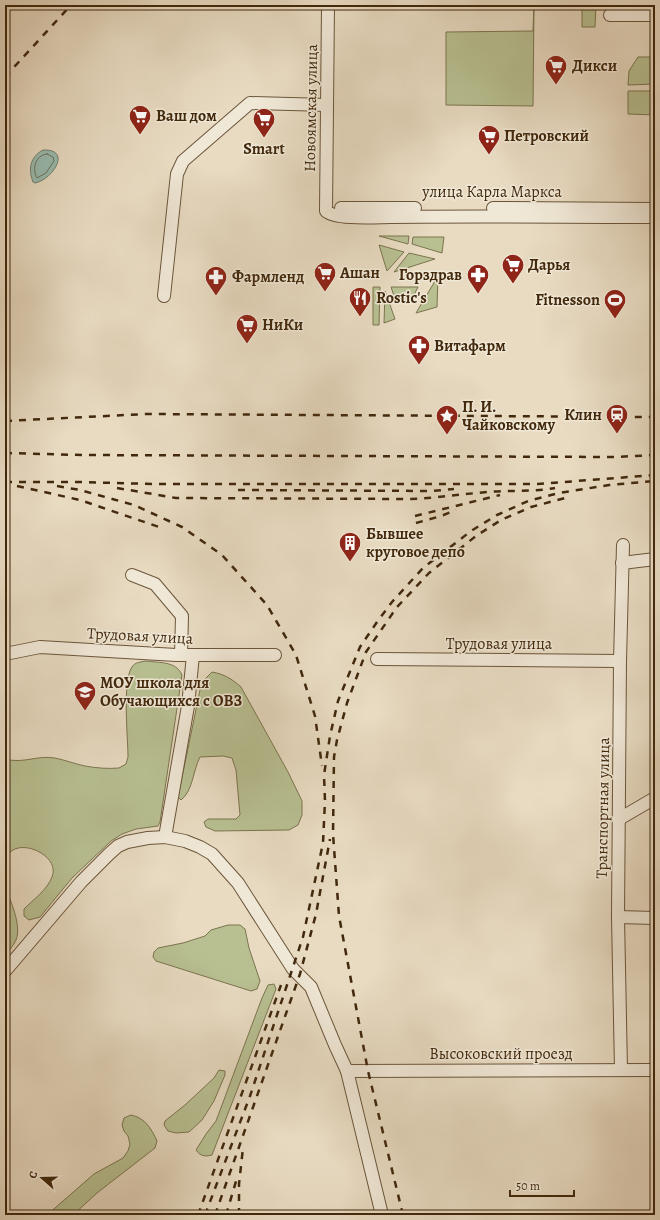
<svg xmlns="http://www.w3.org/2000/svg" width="660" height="1220" viewBox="0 0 660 1220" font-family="Alegreya,serif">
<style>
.green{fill:#b8c092;stroke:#7c744f}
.water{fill:#98bbaf;stroke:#75806e}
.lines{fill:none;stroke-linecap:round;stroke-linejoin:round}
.shore{stroke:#6c725e;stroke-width:1}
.minor-casing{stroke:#6b553a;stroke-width:14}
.minor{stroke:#f0e8d7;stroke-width:12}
.rail{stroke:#41280c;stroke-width:2.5;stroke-dasharray:7 7;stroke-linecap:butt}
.labels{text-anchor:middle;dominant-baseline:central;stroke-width:3;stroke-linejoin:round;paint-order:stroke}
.poi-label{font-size:16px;font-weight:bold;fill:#41280c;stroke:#f0e8d7;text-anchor:start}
.street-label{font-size:16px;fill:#41280c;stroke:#f0e8d7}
</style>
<rect width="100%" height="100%" fill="#e8dbc2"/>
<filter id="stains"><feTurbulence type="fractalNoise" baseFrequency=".005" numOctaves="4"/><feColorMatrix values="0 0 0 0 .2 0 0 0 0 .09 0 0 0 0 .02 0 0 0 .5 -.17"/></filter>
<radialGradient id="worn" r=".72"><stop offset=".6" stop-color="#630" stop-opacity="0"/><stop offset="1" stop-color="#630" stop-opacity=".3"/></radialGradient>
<g class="green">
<polygon points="534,5 533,106 446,105 446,32 533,31"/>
<polygon points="582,5 596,5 595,27 582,27"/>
<polygon points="638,57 655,57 655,84 628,85 629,71"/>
<polygon points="628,91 655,91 655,115 628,114"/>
<polygon points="379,236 409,236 408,244"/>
<polygon points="413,237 444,237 442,253 412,244"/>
<polygon points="379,245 404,252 387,271"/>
<polygon points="409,253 435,259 394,272"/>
<polygon points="438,276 437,307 416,313"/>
<polygon points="373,287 380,287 379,325 373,325"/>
<polygon points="391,287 418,287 413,297 395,299"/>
<polygon points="385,291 395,319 384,323"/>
<path d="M146 661C160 663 176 661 182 675L160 822 158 826 136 829 122 834 111 841 72 878 40 917 29 920 24 916V909C34 899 47 890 52 877 60 858 28 841 13 850 9 852 7 857 5 860V759C24 764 36 755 55 758 65 760 75 764 85 766 96 768 108 769 119 768L126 764 128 757C128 738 122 681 132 667 135 662 141 662 146 661Z"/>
<path d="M212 672C224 674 232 679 241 687L288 772 302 801V815L298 825 289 830 215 831 206 827 204 822 208 819H236L240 815 236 770 232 758 223 756 200 757C193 770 193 791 181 800L178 797 200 690 205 679Z"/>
<path d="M5 886C10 900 22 925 16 940 13 946 9 951 5 955Z"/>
<polygon points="228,925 240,925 245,929 249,948 260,981 257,989 251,991 156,961 153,957 154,952 158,948 183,943 205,936 211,930"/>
<path d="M274 984 276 989 212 1155C205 1157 200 1156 196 1150L206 1134 216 1121 262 998 268 985Z"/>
<polygon points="219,1070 225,1071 225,1075 214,1101 202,1120 189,1132 176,1133 168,1131 164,1125 165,1121 185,1105 214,1078"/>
<path d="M131 1115C145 1118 151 1128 157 1141L155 1148 97 1193 73 1215H47L94 1174 123 1158 128 1151 130 1144 128 1136 124 1131 122 1125 124 1118Z"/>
</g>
<path class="water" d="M43 150C73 149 52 180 35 183L33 182C28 169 30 157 43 150Z"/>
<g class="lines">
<path class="shore" d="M47 154 53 157 54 161 46 173 37 178C32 169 35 155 47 154Z"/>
<g class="minor-casing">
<g id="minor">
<path d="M328 5 326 211C336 220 377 217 391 217 479 216 567 217 655 217"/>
<polyline points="610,15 655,15"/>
<polyline points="341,208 415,208"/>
<polyline points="493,208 655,209"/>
<polyline points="164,296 177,174 183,161 250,103 327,105"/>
<polyline points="622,563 655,559"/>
<polyline points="132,575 155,584 182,616 181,655"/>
<polyline points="5,654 40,647 176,655 275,655"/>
<polyline points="377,659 620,661"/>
<polyline points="619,819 655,798"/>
<polyline points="165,837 188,706 193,655"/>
<polyline points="618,917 655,918"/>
<polyline points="5,971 81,882 109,854 118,846 127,842 148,838 165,837 185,841 200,847 212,854 238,883 293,969 311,987 335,1045 347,1071 382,1215"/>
<polyline points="621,1070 618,917 620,661 623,545"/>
<polyline points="347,1071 655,1070"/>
</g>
</g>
<use href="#minor" class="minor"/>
<g class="rail">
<polyline points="5,77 71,5"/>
<polyline points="5,421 146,414 655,417"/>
<polyline points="5,453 82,455 615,457 655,455"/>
<polyline points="5,482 79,482 153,484 538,484 655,475"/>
<polyline points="17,486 80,500 159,527"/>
<polyline points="57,486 80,490 134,505 182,527 222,555 267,605 296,655 315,716 322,766"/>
<path d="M117 488 176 498 411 499C437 498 462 494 488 492 510 490 533 492 555 488"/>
<polyline points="238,490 432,491 454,489"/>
<polyline points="415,516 500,495"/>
<polyline points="416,523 441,516 456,510"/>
<polyline points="198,1215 281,985"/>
<polyline points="205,1215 250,1096 303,937 323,843 325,801 324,775 330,736 338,701 360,647 377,622 392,602 423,568 471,531 497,515 528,501 559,493 609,485 655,481"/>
<polyline points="215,1215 300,974 316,914 330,839"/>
<polyline points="226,1215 237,1178"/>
<polyline points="239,1215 239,1184 243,1148"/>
<polyline points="403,1215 368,1071 339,916 333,834 334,757 337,740 347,703 366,652 397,607 429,573 476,536 501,520 531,507 565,498"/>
</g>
</g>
<defs>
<g id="supermarket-pin" transform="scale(1.15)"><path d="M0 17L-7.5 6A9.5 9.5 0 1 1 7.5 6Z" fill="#8f2418" stroke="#f0e8d7"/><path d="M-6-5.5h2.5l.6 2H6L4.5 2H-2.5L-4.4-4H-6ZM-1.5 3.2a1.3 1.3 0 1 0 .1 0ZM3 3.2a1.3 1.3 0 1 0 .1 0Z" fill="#fff"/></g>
<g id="pharmacy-pin" transform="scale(1.15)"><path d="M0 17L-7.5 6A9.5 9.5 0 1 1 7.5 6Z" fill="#8f2418" stroke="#f0e8d7"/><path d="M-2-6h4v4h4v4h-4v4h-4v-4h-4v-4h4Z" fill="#fff"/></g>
<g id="restaurant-pin" transform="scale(1.15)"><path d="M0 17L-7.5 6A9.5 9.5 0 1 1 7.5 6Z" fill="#8f2418" stroke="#f0e8d7"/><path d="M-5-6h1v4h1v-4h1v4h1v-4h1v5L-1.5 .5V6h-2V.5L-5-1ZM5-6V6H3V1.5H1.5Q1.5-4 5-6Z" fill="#fff"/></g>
<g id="stadium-pin" transform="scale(1.15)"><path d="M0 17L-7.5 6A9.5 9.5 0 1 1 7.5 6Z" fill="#8f2418" stroke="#f0e8d7"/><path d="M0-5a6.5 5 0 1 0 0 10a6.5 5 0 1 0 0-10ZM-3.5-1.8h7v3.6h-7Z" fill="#fff"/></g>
<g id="station-pin" transform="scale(1.15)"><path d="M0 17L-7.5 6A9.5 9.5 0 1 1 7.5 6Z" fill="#8f2418" stroke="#f0e8d7"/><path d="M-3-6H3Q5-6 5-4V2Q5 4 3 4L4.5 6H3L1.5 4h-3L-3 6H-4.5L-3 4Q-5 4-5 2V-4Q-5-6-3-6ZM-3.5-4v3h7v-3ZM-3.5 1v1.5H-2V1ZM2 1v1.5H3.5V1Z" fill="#fff"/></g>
<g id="sight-pin" transform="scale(1.15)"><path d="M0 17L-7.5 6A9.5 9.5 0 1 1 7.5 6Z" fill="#8f2418" stroke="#f0e8d7"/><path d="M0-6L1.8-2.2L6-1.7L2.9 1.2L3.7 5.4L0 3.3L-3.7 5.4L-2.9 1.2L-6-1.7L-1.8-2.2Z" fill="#fff"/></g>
<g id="building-pin" transform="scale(1.15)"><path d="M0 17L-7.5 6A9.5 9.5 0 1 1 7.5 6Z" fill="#8f2418" stroke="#f0e8d7"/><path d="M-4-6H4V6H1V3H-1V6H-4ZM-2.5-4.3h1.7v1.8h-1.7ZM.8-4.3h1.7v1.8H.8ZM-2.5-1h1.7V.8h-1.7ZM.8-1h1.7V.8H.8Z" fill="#fff"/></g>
<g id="school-pin" transform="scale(1.15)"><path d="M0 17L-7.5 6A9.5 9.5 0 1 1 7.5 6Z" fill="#8f2418" stroke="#f0e8d7"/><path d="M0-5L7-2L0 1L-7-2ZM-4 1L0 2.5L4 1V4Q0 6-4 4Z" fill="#fff"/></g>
</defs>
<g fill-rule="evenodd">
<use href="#supermarket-pin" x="556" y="66"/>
<use href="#supermarket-pin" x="140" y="116"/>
<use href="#supermarket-pin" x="264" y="119"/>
<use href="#supermarket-pin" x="489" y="136"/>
<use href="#supermarket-pin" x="513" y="265"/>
<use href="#supermarket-pin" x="325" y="273"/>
<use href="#pharmacy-pin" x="478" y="275"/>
<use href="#pharmacy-pin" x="216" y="277"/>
<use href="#restaurant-pin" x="360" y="298"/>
<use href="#stadium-pin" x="615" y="300"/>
<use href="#supermarket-pin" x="247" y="325"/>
<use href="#pharmacy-pin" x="419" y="346"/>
<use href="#station-pin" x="617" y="415"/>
<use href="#sight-pin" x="447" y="416"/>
<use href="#building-pin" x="350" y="543"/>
<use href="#school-pin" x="85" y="692"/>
</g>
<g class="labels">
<g class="poi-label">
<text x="572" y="66">Дикси</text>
<text x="156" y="116">Ваш дом</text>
<text x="504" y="136">Петровский</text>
<text x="264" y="149" text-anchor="middle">Smart</text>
<text x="528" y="265">Дарья</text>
<text x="340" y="273">Ашан</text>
<text x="462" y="275" text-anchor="end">Горздрав</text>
<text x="232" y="277">Фармленд</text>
<text x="376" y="298">Rostic's</text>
<text x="600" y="300" text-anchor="end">Fitnesson</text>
<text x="262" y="325">НиКи</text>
<text x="434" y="346">Витафарм</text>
<text x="462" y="407">П. И.<tspan x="462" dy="18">Чайковскому</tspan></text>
<text x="602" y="415" text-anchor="end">Клин</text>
<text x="366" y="534">Бывшее<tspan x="366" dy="18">круговое депо</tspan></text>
<text x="100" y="683">МОУ школа для<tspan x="100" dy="18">Обучающихся с ОВЗ</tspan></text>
</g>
<g class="street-label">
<text transform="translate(311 108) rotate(-89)">Новоямская улица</text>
<text x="492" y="192">улица Карла Маркса</text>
<text transform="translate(140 636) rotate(3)">Трудовая улица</text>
<text x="499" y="644">Трудовая улица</text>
<text transform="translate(603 808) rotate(-89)">Транспортная улица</text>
<text x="501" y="1054">Высоковский проезд</text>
</g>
</g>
<rect width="660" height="1220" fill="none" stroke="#e8dbc2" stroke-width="20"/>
<rect x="6" y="6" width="648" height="1208" fill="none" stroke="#41280c" stroke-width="2"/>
<rect x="10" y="10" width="640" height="1200" fill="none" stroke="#41280c"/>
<g transform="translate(42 1178) rotate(290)" stroke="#f0e8d7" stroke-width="3" paint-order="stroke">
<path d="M0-3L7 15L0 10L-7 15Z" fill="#41280c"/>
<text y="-6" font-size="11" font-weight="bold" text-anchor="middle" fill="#41280c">С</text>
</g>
<path d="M510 1190v6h64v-6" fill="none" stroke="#41280c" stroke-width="2"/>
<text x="516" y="1190" font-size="12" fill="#41280c" stroke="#f0e8d7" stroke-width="3" paint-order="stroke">50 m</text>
<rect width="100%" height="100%" filter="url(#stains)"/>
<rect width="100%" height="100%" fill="url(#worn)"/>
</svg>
